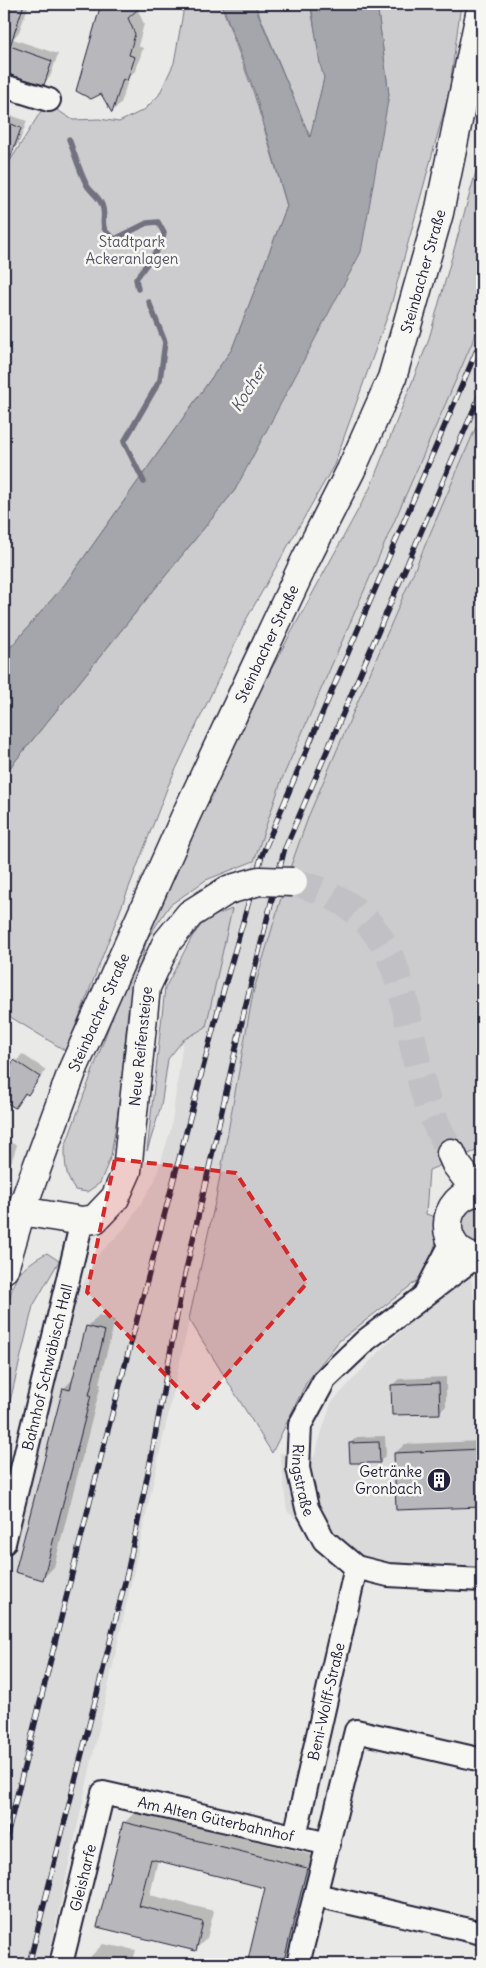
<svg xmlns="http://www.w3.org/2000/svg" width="486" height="1968" viewBox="0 0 486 1968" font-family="Delius,sans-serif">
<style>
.built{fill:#dadada}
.green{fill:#ccccce;stroke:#777784}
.water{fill:#a5a5ac;stroke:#71717f}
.shadow{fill:#0003}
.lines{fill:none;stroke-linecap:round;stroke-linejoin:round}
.stream{stroke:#71717f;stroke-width:5.5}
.building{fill:#b8b8bc;stroke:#22223b}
.secondary-tunnel{stroke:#c1c1c5;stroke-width:28;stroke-dasharray:28 14;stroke-linecap:butt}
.street-casing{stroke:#22223b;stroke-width:26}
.secondary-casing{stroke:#22223b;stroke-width:31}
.street{stroke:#f6f6f2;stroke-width:22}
.secondary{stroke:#f6f6f2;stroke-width:28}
.rail-casing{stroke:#22223b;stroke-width:5.5}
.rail{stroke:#f6f6f2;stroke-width:4;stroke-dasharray:11;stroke-linecap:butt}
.secondary-bridge-casing{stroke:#22223b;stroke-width:31;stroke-linecap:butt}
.secondary-bridge{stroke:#f6f6f2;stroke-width:28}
.marked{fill:#d62828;fill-opacity:0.2;stroke:#d62828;stroke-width:4;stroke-dasharray:10 6;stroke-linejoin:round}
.labels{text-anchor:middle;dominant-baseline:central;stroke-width:5;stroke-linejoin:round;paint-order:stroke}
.park-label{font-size:15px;fill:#555567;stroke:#f6f6f2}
.street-label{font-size:15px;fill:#22223b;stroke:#f6f6f2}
.poi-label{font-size:15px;fill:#22223b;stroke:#f6f6f2;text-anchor:end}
.water-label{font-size:16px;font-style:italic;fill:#565668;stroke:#f6f6f2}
</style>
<rect width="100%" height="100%" fill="#e9e9e7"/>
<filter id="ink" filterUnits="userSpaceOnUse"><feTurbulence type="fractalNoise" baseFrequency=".02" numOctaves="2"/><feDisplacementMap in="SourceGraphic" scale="10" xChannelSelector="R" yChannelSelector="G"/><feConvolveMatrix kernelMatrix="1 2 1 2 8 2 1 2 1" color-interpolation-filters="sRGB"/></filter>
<g filter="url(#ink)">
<g class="built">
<polygon points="482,320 482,413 309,815 289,871 253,993 216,1198 47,1964 4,1964 4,1546 61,1334 77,1295 98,1255 124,1229 154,1183 171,1129 183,1040 206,1027 232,909 254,861 282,779"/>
<polygon points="470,1271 482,1352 482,1588 366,1580 287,1511 280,1453 314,1457 331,1403 386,1344"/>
</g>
<g class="green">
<polygon points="182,4 221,4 254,94 287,206 232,349 65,584 4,655 4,171 46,103 73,120 99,119 119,122 144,110 159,95 174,63 183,13"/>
<polygon points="255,4 310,4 324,78 310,138"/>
<polygon points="377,4 461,4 449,93 390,309 334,465 247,618 168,786 66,1051 4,1013 4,775 235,490 389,95"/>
<path d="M482 150V320L282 779 254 861 206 880 170 905 147 939 128 1010 120 1098 111 1156 100 1183 87 1192 75 1190C65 1176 65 1163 65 1147L140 941 180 863 255 699 370 488 428 342Z"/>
<polygon points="482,413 482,1161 476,1151 429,1170 426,1214 435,1217 436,1242 426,1274 339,1341 306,1383 272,1453 189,1319 216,1198 253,993 289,871 309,815"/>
<polygon points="232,909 206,1027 183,1040 168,1059 161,1106 147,1151 165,988 192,937 206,919"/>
<polygon points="482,1204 482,1249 470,1247 458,1222 465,1209"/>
<path d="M47 1253 59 1261 33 1306 4 1426C4 1389 0 1306 17 1277 25 1266 35 1259 47 1253Z"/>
</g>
<polygon class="water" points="222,4 254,4 310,137 324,78 320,64 311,4 377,4 389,95 361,252 235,490 4,775 4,655 65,584 232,349 287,206 255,93"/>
<g class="shadow">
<polygon points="4,4 29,4 19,32 13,39 58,54 50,77 44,83 4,72 4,44 8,40 4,39"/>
<polygon points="102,4 142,4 137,8 144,24 138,46 143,48 136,70 129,77 121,103 112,111"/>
<polygon points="4,113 27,121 19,143 13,150 4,146"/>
<polygon points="22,1054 46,1070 34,1087 27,1093 15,1107 4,1099 4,1078"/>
<polygon points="4,1141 17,1145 4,1184"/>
<polygon points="99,1315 115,1320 99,1383 101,1384 54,1567 42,1579 64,1388 74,1378 87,1327"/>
<polygon points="446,1377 446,1406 440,1412 392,1385 399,1379"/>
<polygon points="385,1436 386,1455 379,1462 350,1443 357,1437"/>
<polygon points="482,1441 482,1506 397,1509 395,1453 405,1444"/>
<polygon points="135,1812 317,1856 292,1959 287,1964 248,1963 266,1887 158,1860 150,1895 214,1911 207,1938 196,1949 99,1926 124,1823"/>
<polygon points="103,1944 136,1950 132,1964 89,1964 91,1956"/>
</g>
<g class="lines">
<g class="stream">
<path d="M69 139C74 152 81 176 88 187 93 194 99 197 102 205 108 220 95 226 115 239L147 223 158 222 164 233 162 243 136 279 138 289"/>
<polyline points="144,482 124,442 160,380 165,342 149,302"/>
</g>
</g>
<g class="building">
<polygon points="4,4 24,4 10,46 52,61 44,85 4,73"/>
<polygon points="101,4 144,4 128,18 135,34 129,55 135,57 127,81 123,79 112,113 101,94 91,99 76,91"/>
<polygon points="4,121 21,128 6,171 4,171"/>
<polygon points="14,1060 40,1077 28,1095 25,1093 15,1108 4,1101 4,1075"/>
<polygon points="86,1326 105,1331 89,1395 91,1395 43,1580 15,1572 63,1388 70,1390"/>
<polygon points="439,1383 440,1414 392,1415 391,1385"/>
<polygon points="379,1442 380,1463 350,1463 349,1443"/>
<polygon points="482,1449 482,1507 396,1510 394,1453"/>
<polygon points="123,1822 307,1868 283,1964 247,1964 265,1888 151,1859 139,1906 203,1922 196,1951 97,1927"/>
</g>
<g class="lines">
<path class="secondary-tunnel" d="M293 882C409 911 398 997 424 1091 430 1113 440 1133 451 1153"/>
<g class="street-casing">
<g id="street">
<polyline points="4,86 49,100"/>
<path id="s1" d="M474 1258 366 1340 325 1379 300 1425 298 1468 307 1508 324 1540 356 1567 388 1575 482 1580"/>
<polyline points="426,1292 452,1242"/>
<path id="s2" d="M4 1543 82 1221"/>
<path id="s3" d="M295 1836 356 1567"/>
<polyline points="316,1895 482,1933"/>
<path id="s4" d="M61 1964 103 1793 329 1844"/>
<polyline points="298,1964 356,1731 482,1760"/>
</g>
</g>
<g class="secondary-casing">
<g id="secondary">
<polyline points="451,1153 456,1164 477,1192"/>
<path d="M482 1191C437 1194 436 1256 482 1259"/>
<path id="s5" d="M21 1211 82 1221 95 1219 115 1198 127 1171 146 987 167 942 190 914 228 890"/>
<path id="s6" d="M4 1269 21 1211 73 1069 186 815 306 559 351 470 392 378 439 213 482 4"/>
</g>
</g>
<use href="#street" class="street"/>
<use href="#secondary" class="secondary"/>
<g class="rail-casing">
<g id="rail">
<polyline points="4,1848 104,1445 220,1003 262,855 482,338"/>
<polyline points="29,1964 127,1574 151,1458 182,1288 245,1008 284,851 482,390"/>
</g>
</g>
<use href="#rail" class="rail"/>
<g class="secondary-bridge-casing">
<polyline id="secondary-bridge" points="228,890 259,881 293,882"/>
</g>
<use href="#secondary-bridge" class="secondary-bridge"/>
</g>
</g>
<path class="marked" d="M115 1159 236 1173 307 1283 197 1408 87 1292Z"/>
<defs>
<g id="building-disc" transform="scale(1.25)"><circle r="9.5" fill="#22223b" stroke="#f6f6f2"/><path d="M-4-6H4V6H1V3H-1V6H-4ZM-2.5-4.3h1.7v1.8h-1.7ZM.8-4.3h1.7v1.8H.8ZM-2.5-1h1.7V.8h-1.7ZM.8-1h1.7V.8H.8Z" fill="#fff"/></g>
</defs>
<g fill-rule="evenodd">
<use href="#building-disc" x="439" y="1480"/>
</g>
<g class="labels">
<g class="park-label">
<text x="132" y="241">Stadtpark<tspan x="132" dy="17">Ackeranlagen</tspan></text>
</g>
<g class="street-label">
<text stroke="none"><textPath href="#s6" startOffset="1084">Steinbacher Straße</textPath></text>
<text stroke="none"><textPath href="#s6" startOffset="679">Steinbacher Straße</textPath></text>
<text stroke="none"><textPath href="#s6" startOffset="274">Steinbacher Straße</textPath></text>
<text stroke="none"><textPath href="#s5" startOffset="259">Neue Reifensteige</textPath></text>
<text stroke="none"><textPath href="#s2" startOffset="181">Bahnhof Schwäbisch Hall</textPath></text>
<text stroke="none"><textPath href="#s1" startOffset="300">Ringstraße</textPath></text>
<text stroke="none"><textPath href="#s3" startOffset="138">Beni-Wolff-Straße</textPath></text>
<text stroke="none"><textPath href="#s4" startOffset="292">Am Alten Güterbahnhof</textPath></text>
<text stroke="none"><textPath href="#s4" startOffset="89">Gleisharfe</textPath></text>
</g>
<g class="poi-label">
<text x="422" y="1471">Getränke<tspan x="422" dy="17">Gronbach</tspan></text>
</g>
<g class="water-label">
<text transform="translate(248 388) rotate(-58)">Kocher</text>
</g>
</g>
<rect width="486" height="1968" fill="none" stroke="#f6f6f2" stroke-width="20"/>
<rect x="10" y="10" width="466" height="1948" fill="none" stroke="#22223b" stroke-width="2" filter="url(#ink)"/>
</svg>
